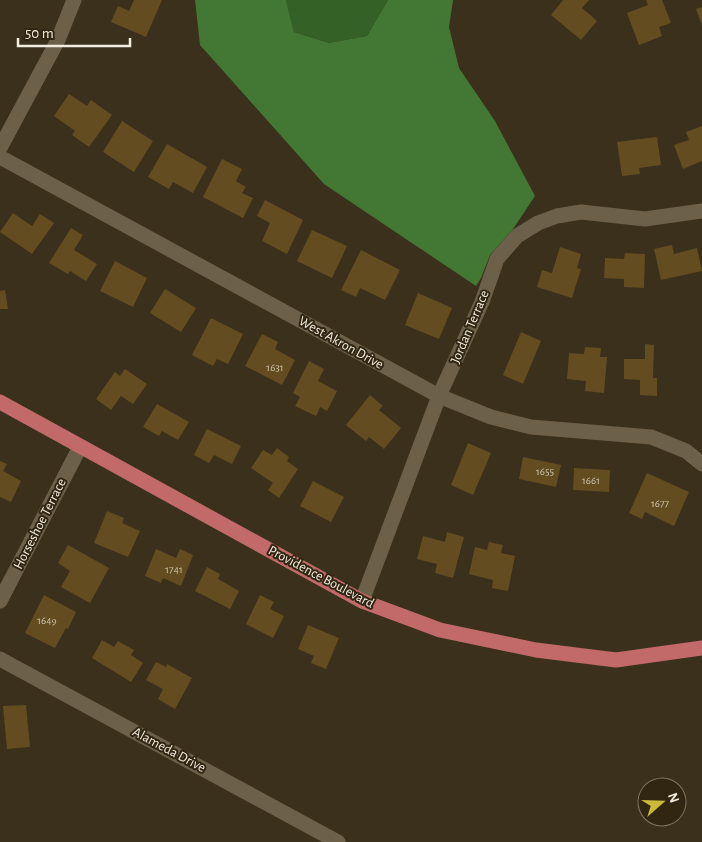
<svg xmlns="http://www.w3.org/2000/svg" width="702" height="842" viewBox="0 0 702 842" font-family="'Alegreya Sans',sans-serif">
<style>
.green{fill:#336126}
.forest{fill:#437834}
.building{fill:#634c1f}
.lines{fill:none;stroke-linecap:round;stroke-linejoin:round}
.minor{stroke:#6c604a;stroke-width:15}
.major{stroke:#c16a69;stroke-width:15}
.labels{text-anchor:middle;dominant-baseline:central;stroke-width:4;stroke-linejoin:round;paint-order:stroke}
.number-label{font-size:11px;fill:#cfc4af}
.street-label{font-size:14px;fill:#f3ecdf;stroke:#312612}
</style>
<rect width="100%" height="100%" fill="#3b301c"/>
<polygon class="green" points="286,0 388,0 367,36 329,43 294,32"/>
<polygon class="forest" points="195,0 286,0 294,32 329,43 367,36 388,0 453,0 449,27 459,68 495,121 535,196 513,229 490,255 481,278 476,286 324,184 200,45"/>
<g class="building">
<polygon points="134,0 162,0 146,37 111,22 118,6 129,11"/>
<polygon points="563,0 589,0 582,8 597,21 581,40 551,15"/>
<polygon points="646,0 662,0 671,23 659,27 662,36 639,45 627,13 648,5"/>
<polygon points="702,7 702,25 696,9"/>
<polygon points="69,94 87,106 91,100 112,115 89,147 72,135 75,131 54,116"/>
<polygon points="122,121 153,141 134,172 103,152"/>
<polygon points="702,126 702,161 683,169 674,145 689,140 686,132"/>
<polygon points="657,137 661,165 639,168 640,174 622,176 617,142"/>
<polygon points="167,144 207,167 193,193 173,182 169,189 148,177"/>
<polygon points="222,159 242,169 236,181 246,187 242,193 253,198 243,218 203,197"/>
<polygon points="265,200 303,220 287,254 262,241 270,223 257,216"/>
<polygon points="13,213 32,226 40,214 54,223 32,254 0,232"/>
<polygon points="71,228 83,235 74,250 97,264 86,281 70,271 68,274 49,263"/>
<polygon points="312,230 347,246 332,278 297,261"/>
<polygon points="672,245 674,254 697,248 702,271 661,280 654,249"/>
<polygon points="560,247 581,254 577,268 581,269 572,298 537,287 542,270 552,273"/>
<polygon points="361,250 400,270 385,300 360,288 356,297 341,290"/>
<polygon points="625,253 645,254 644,288 624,287 624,279 604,278 605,258 624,259"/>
<polygon points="115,261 147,278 133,307 100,291"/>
<polygon points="165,289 196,308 181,332 150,313"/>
<polygon points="5,290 8,309 0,309 0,291"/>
<polygon points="418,293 452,308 439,339 405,325"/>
<polygon points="211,318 243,334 228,364 217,359 213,366 192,355"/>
<polygon points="521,332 541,341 523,384 503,375"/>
<polygon points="262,334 278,342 275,349 295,360 282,385 245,366"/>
<polygon points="645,344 654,345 653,378 657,378 657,396 640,395 640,380 624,379 624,359 645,359"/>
<polygon points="585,347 601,348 600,357 607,357 604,393 585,391 586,381 567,379 569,353 584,354"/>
<polygon points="309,361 324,369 318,381 337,391 327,411 320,407 316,416 295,406 300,397 293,393"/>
<polygon points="125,369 147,384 133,404 121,396 111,410 96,399 115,372 120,376"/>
<polygon points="370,395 383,406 379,410 401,428 384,449 369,437 366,441 346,425"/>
<polygon points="157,404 189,422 178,440 162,431 159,436 143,427"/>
<polygon points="207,429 241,446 232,464 214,455 209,463 194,455"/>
<polygon points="468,443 491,453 473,495 451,485"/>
<polygon points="277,448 289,457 287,461 298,469 279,498 268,490 273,483 251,468 263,450 272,455"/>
<polygon points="523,457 561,465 556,487 519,479"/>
<polygon points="0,461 7,464 3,471 21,481 11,502 0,497"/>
<polygon points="574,468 610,470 609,492 573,490"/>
<polygon points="647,473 689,492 674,526 645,512 642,519 629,513"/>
<polygon points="313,481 344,497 331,522 300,506"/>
<polygon points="107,511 124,518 122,523 140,531 128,557 94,543"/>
<polygon points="447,532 464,537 453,578 435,573 437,564 417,559 423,536 445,542"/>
<polygon points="489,542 503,545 501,553 515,556 508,591 492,588 493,580 469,574 475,547 487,550"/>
<polygon points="68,545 109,568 90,603 61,587 70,571 58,563"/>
<polygon points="156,549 176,558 180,549 193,555 181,586 163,578 161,583 145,576"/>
<polygon points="207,567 220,574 218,579 239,591 230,609 195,591"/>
<polygon points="44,595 76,612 68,629 66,628 55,648 25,633"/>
<polygon points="260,595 274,602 270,609 284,616 273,638 246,624"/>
<polygon points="308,625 339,638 326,669 311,663 314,656 298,649"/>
<polygon points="102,640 114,647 118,641 134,650 131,655 143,663 131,682 92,658"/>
<polygon points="156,662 166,667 167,664 192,678 175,709 158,699 163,689 146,680"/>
<polygon points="26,705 30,747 7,749 3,706"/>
</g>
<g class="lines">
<g class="minor">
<polyline points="0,148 58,40 74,0"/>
<polyline points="0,157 439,396 491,417 531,427 651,437 686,451 702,464"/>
<polyline points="0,601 80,447"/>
<polyline points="362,601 439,396 482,302 497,259 517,236 538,223 557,216 581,212 645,219 702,211"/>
<polyline points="0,659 338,842"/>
</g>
<polyline class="major" points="0,402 362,601 440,630 536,650 616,660 702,648"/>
</g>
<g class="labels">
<g class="number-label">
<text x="275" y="367">1631</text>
<text x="545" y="471">1655</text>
<text x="591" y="480">1661</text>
<text x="660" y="503">1677</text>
<text x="174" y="569">1741</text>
<text x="47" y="620">1649</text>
</g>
<g class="street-label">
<text transform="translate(470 327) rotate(-67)">Jordan Terrace</text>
<text transform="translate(341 343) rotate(29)">West Akron Drive</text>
<text transform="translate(40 524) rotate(-63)">Horseshoe Terrace</text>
<text transform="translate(321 577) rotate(28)">Providence Boulevard</text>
<text transform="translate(169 750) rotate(28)">Alameda Drive</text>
</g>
</g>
<g transform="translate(662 802) rotate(70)"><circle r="24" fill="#312612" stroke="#7f7564"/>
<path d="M0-4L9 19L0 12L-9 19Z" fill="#c9ba3a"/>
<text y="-8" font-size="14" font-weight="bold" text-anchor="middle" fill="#f3ecdf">N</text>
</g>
<path d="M18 38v8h112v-8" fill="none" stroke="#f3ecdf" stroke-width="2.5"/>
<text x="25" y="38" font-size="15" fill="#f3ecdf" stroke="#312612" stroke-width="4" paint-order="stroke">50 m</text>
</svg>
